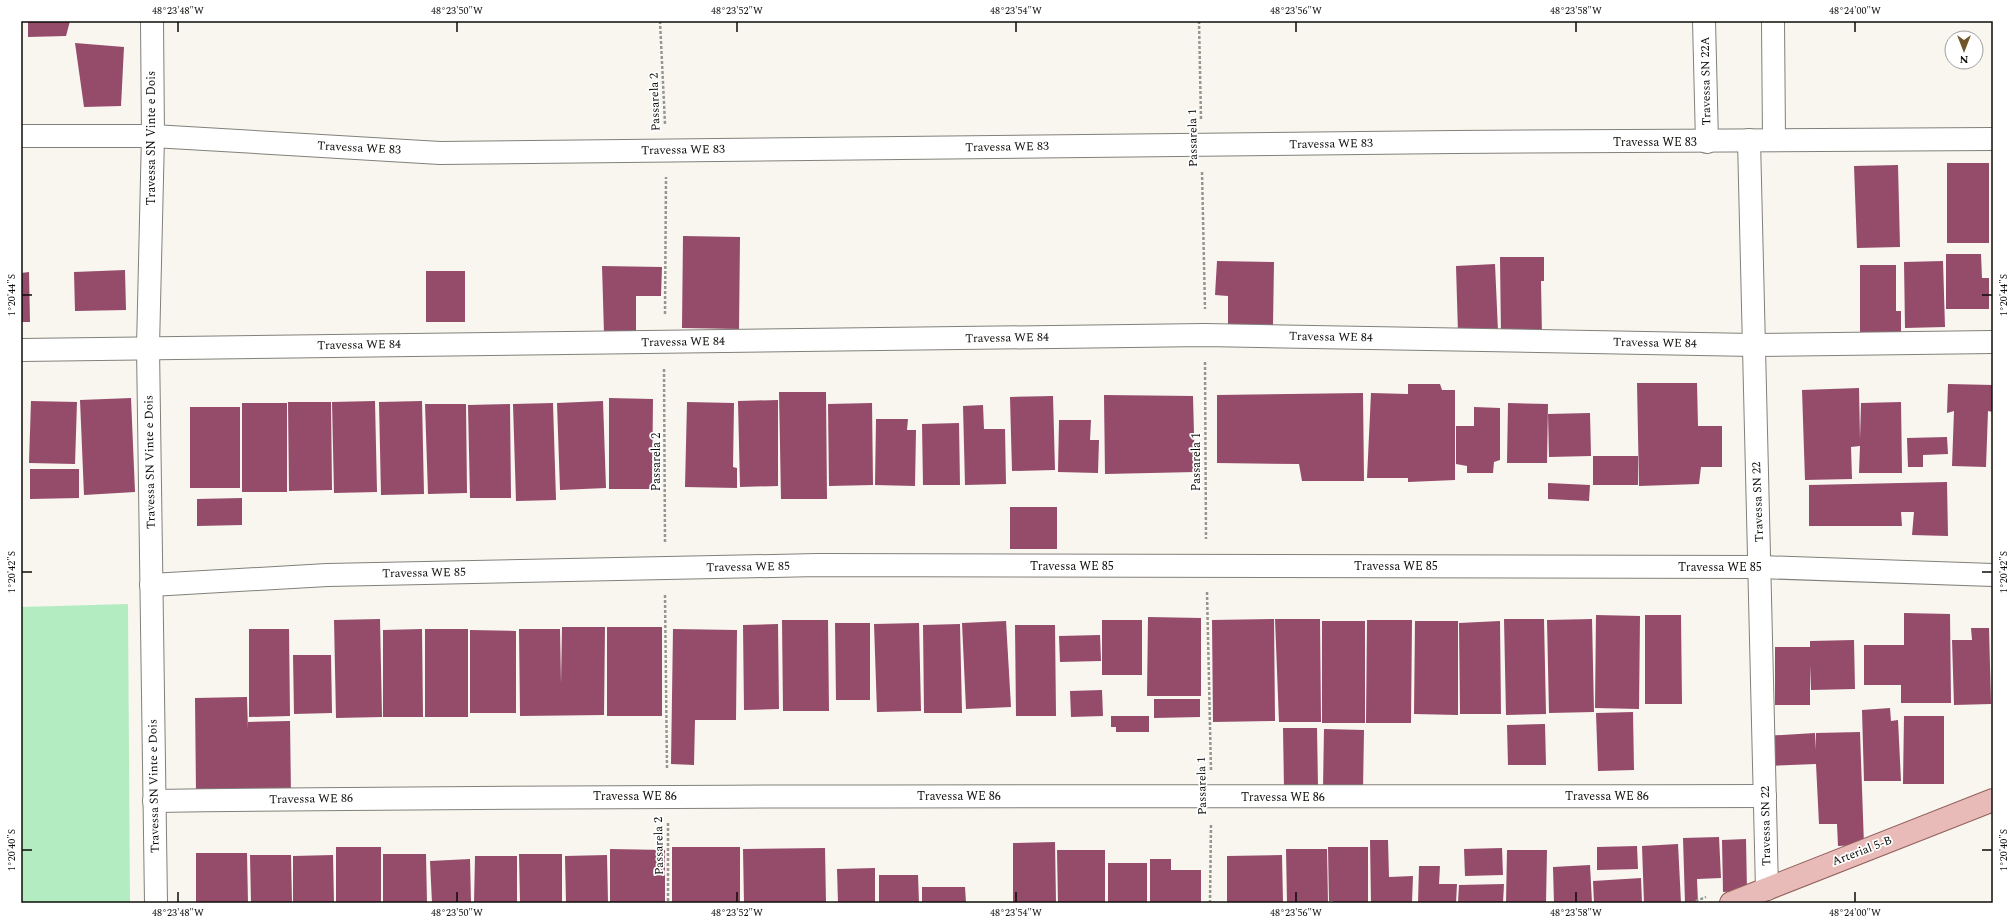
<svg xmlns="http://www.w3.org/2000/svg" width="2014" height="924" viewBox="0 0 2014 924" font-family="Spectral,serif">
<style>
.green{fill:#b4ecc2}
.building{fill:#954b6a}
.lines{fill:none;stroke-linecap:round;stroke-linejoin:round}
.minor-casing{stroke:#81807a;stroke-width:24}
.major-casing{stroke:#93605c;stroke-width:24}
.path{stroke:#979590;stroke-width:2.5;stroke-dasharray:3 2;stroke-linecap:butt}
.minor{stroke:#fff;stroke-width:22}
.major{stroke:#e9bbb8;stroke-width:22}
.ticks{fill:none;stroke:#0c0c09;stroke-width:1.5}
.labels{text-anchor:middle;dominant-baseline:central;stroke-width:3.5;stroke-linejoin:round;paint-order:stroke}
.street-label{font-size:12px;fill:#0c0c09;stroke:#fff}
.neatline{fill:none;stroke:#0c0c09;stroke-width:1.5}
.ticks-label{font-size:10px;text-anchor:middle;fill:#0c0c09}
</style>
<rect width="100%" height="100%" fill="#f8f6ef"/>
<polygon class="green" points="128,604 130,903 21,903 21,607"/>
<g class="building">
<polygon points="28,21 70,21 66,36 28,37"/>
<polygon points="75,43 124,47 121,106 84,107"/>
<rect x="1947" y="163" width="42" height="80"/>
<polygon points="1898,165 1900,247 1857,248 1854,166"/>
<polygon points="683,236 740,237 739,329 682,328"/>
<polygon points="1946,254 1981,254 1982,278 1989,278 1989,309 1946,309"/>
<polygon points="1500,257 1544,257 1544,281 1541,281 1542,337 1501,337"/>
<polygon points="1217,261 1274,262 1273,325 1228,324 1228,296 1215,295"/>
<polygon points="1943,261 1945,327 1905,328 1904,262"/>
<polygon points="1495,264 1498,331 1458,333 1456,266"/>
<polygon points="1860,265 1896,265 1896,311 1901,311 1901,339 1860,339"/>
<polygon points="602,266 662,267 661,296 636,296 636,337 604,333"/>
<polygon points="125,270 126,310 75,311 74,272"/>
<rect x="426" y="271" width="39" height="51"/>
<polygon points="29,272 30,322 21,322 21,273"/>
<polygon points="1637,383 1697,383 1698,426 1722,426 1722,467 1701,467 1699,484 1639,486"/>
<polygon points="1408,384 1440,384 1442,390 1455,390 1455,480 1408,482 1408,478 1367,478 1371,393 1408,394"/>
<polygon points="1948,384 1993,385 1993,412 1988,411 1986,467 1952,466 1954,411 1947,413"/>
<polygon points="1859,388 1860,439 1861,403 1901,402 1902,473 1859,473 1860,446 1851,447 1852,479 1805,480 1802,390"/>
<polygon points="779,392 826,392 827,499 781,499"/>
<polygon points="1363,393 1364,481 1302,481 1299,464 1217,463 1217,395"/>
<polygon points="1104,395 1193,396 1195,472 1105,474"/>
<polygon points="1053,396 1055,470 1012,471 1010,397"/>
<polygon points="131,398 135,492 84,495 80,400"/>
<polygon points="609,398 653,399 652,489 609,489"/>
<polygon points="778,400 778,486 740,487 738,401"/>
<polygon points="31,401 77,402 75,464 29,463"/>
<polygon points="375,401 377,492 334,493 332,402"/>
<polygon points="422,401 424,494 381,495 379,402"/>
<polygon points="603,401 606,488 560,490 557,403"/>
<polygon points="288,402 331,402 332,490 289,491"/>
<polygon points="687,402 734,403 733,467 737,468 737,488 685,487"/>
<rect x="242" y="403" width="45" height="89"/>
<polygon points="553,403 556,500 516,501 513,404"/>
<polygon points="872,403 873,485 829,486 828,404"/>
<polygon points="1508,403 1548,404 1547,463 1507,463"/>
<polygon points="425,404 466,404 467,493 428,494"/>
<polygon points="510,404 511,498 470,498 468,405"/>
<polygon points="983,405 984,429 1005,429 1006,484 965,485 963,406"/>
<rect x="190" y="407" width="50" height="81"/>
<polygon points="1474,407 1500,408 1500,460 1494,462 1493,473 1467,473 1467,466 1456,464 1456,426 1474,426"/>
<polygon points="1590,413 1591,456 1549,457 1548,414"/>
<polygon points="876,419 908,419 907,430 916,430 915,486 875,485"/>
<polygon points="1059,420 1091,420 1090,440 1099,440 1098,473 1058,472"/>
<polygon points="959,423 960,485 923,485 922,424"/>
<polygon points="1947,437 1948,454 1923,455 1923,467 1908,467 1907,438"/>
<rect x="1593" y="456" width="45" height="29"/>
<polygon points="30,469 79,469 79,498 30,499"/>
<polygon points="1947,482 1948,536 1912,535 1914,512 1901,512 1902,526 1809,526 1809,485"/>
<polygon points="1548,483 1590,485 1589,501 1548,499"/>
<polygon points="242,498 242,525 197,526 197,499"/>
<rect x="1010" y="507" width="47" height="42"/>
<polygon points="1904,613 1950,614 1951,703 1901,703 1901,685 1864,685 1864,645 1904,645"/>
<polygon points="1596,615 1640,616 1639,709 1595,708"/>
<polygon points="1645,615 1681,615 1682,704 1645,704"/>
<polygon points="1148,617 1201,618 1201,696 1147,696"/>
<polygon points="380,619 382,717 336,718 334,620"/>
<polygon points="1274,619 1275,721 1213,722 1212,620"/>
<polygon points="1275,619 1320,619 1321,722 1279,722"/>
<polygon points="1504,619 1544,619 1546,714 1506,715"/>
<polygon points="1592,619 1594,712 1549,713 1547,620"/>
<polygon points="782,620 828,620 829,711 783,711"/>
<rect x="1102" y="620" width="40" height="55"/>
<polygon points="1367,620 1412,620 1411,723 1366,723"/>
<polygon points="1006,621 1011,707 966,709 962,623"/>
<rect x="1322" y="621" width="43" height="102"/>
<polygon points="1415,621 1458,621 1458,715 1414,714"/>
<polygon points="1500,621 1501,714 1460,714 1459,623"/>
<polygon points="835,623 870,623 870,700 836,700"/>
<polygon points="919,623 921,711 877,712 874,624"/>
<polygon points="778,624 779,709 744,710 743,625"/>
<polygon points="960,624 962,713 924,713 923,625"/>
<polygon points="1015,625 1055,625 1056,716 1016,716"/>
<polygon points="562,627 605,627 604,715 520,716 519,629 560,629 561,684"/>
<rect x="607" y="627" width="55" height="89"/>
<polygon points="1971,628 1989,628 1991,704 1954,705 1952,640 1972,640"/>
<polygon points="249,629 289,629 290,716 249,717"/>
<polygon points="422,629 423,717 383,717 383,630"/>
<rect x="425" y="629" width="43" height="88"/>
<polygon points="673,629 737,630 736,720 695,720 694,765 671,764"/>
<polygon points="470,630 516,631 516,713 470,713"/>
<polygon points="1100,635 1101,661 1060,662 1059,636"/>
<polygon points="1854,640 1855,689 1811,690 1810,665 1810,705 1775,705 1775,647 1810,647 1810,641"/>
<polygon points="293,655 331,655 332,713 294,714"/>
<polygon points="1102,690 1103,716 1071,717 1070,691"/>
<polygon points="247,697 248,730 248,722 290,721 291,797 196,792 195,698"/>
<polygon points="1154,699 1200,699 1200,717 1154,718"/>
<polygon points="1890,708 1891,721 1898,720 1901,781 1864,781 1862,710"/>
<polygon points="1633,712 1634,770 1598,771 1596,713"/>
<polygon points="1111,716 1149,716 1149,732 1116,732 1116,727 1111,727"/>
<polygon points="1904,716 1944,716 1944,784 1903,784"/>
<polygon points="1545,724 1546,765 1508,765 1507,725"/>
<polygon points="1283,728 1317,728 1318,787 1284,788"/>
<polygon points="1324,729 1364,730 1363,790 1323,789"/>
<polygon points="1860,732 1864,845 1838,846 1837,824 1819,824 1816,764 1766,766 1765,736 1815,733 1816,750 1816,733"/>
<polygon points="1719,837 1721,878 1697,879 1698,903 1685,903 1683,838"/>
<polygon points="1746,839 1747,891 1723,892 1722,840"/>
<polygon points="1370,840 1388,840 1389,877 1413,876 1412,903 1371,903"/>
<polygon points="1055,842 1056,903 1013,903 1013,843"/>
<polygon points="1678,844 1681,903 1644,903 1642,846"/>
<polygon points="1637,846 1638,869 1597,870 1597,847"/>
<rect x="336" y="847" width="45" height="56"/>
<rect x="672" y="847" width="68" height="56"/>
<polygon points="1328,847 1368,847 1368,902 1333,903 1333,901 1329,901"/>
<polygon points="825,848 826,903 744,903 743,849"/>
<polygon points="1502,848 1503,875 1465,876 1464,849"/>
<polygon points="610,849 665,850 665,903 610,903"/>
<polygon points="1286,849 1327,849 1328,903 1287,903"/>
<polygon points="1057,850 1105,850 1105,903 1058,903"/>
<polygon points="1507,850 1547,850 1546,903 1506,903"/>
<polygon points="196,853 247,853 248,903 196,903"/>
<polygon points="383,854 426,854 427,903 383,903"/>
<polygon points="519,854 562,854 562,903 520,903"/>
<polygon points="250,855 291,855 292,903 251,903"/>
<polygon points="333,855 334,903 293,903 293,856"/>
<polygon points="607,855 608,903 566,903 565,856"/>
<polygon points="1282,855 1283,903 1227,903 1227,856"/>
<polygon points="475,856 517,856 517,903 474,903"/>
<polygon points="470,859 471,903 432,903 430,861"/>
<polygon points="1150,859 1171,859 1171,870 1201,870 1201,903 1150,903"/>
<rect x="1108" y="863" width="39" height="40"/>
<polygon points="1590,865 1592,903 1554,903 1553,867"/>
<polygon points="1419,866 1440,866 1439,884 1457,884 1456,903 1418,903"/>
<polygon points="875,868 875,903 838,903 837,869"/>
<polygon points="879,875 918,875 919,903 879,903"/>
<polygon points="1641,878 1642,903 1594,903 1593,881"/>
<polygon points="1504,884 1503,903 1458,903 1459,885"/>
<polygon points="922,887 965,887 966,903 922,903"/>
</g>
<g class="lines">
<g class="minor-casing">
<g id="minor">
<polyline points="152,21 153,136 148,347 156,903"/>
<polyline points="1704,21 1707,142"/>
<polyline points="1773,21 1774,139"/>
<polyline points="21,136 153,136 440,153 1454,142 1993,139"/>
<polyline points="1749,140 1767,889"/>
<polyline points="21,350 1205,335 1753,345 1993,342"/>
<polyline points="151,585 327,575 818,565 1760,567 1993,575"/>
<path d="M154 801C691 794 1228 797 1765 796"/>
</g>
</g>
<g class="major-casing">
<polyline id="major" points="1731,903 1993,800"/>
</g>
<g class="path">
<polyline points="660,21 665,124"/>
<polyline points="1199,21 1201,119"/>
<polyline points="1202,172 1205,309"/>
<polyline points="665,314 666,177"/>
<polyline points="1205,362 1206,539"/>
<polyline points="664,369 665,542"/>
<polyline points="1207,592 1211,771"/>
<polyline points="665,595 667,770"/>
<polyline points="668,823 668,903"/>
<polyline points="1210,903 1211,824"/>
<polyline points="1691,903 1706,897"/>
</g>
<use href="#minor" class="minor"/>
<use href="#major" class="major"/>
</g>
<path class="ticks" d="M178 22V32M457 22V32M737 22V32M1016 22V32M1296 22V32M1576 22V32M1855 22V32M22 295H32M1982 295H1992M22 572H32M1982 572H1992M22 850H32M1982 850H1992M178 892V902M457 892V902M737 892V902M1016 892V902M1296 892V902M1576 892V902M1855 892V902"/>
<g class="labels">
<g class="street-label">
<text transform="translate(1706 81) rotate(-91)">Travessa SN 22A</text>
<text transform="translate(655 102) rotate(-92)">Passarela 2</text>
<text transform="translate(151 138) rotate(-90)">Travessa SN Vinte e Dois</text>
<text transform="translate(1193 138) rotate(-91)">Passarela 1</text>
<text x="1655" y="142">Travessa WE 83</text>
<text transform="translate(1331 144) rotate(-1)">Travessa WE 83</text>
<text transform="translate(1007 147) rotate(-1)">Travessa WE 83</text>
<text transform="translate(359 148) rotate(3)">Travessa WE 83</text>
<text transform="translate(683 150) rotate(-1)">Travessa WE 83</text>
<text transform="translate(1331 337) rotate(1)">Travessa WE 84</text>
<text transform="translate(1007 338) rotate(-1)">Travessa WE 84</text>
<text transform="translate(683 342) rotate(-1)">Travessa WE 84</text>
<text transform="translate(1655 343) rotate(1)">Travessa WE 84</text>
<text transform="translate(359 345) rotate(-1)">Travessa WE 84</text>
<text transform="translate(150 462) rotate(-91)">Travessa SN Vinte e Dois</text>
<text transform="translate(656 462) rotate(-90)">Passarela 2</text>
<text transform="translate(1196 462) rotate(-90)">Passarela 1</text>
<text transform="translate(1758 502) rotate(-92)">Travessa SN 22</text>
<text x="1072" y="566">Travessa WE 85</text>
<text x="1396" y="566">Travessa WE 85</text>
<text transform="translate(748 567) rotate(-1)">Travessa WE 85</text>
<text x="1720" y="567">Travessa WE 85</text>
<text transform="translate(424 573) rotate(-1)">Travessa WE 85</text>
<text transform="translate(154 786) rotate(-91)">Travessa SN Vinte e Dois</text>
<text transform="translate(1202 786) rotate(-91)">Passarela 1</text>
<text x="635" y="796">Travessa WE 86</text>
<text x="959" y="796">Travessa WE 86</text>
<text x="1607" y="796">Travessa WE 86</text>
<text x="1283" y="797">Travessa WE 86</text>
<text transform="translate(311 799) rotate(-1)">Travessa WE 86</text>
<text transform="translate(1766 826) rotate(-91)">Travessa SN 22</text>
<text transform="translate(659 846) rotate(-91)">Passarela 2</text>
<text transform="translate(1862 851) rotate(-21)">Arterial 5-B</text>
</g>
</g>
<rect width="2014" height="924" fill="none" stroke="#ffffff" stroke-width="44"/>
<g transform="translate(1964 50) rotate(180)"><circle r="19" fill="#ffffff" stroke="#9e9e9d"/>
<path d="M0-3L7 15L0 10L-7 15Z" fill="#705627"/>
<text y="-6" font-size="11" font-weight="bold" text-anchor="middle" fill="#0c0c09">N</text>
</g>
<rect x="22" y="22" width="1970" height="880" class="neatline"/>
<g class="ticks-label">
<text x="178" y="14">48°23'48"W</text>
<text x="457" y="14">48°23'50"W</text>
<text x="737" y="14">48°23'52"W</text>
<text x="1016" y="14">48°23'54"W</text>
<text x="1296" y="14">48°23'56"W</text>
<text x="1576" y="14">48°23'58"W</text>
<text x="1855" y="14">48°24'00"W</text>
<text transform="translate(2003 295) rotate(-90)" y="4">1°20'44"S</text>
<text transform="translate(11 295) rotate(-90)" y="4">1°20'44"S</text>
<text transform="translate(2003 572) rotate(-90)" y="4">1°20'42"S</text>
<text transform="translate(11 572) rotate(-90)" y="4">1°20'42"S</text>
<text transform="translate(2003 850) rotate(-90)" y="4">1°20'40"S</text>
<text transform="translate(11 850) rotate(-90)" y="4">1°20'40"S</text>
<text x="178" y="916">48°23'48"W</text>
<text x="457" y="916">48°23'50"W</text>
<text x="737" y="916">48°23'52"W</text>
<text x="1016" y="916">48°23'54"W</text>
<text x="1296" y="916">48°23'56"W</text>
<text x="1576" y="916">48°23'58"W</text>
<text x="1855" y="916">48°24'00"W</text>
</g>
</svg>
